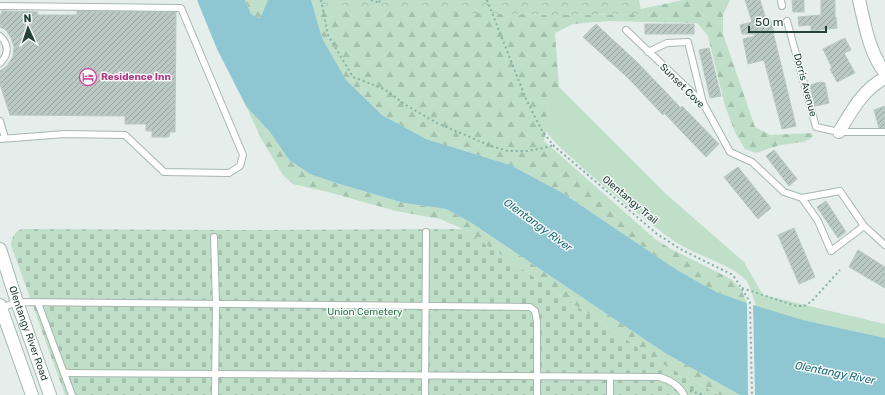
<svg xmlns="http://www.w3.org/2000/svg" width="885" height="395" viewBox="0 0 885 395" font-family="Rubik,sans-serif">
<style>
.green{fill:#bfdfc8}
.forest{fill:url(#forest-firs)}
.cemetery{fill:url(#cemetery-stones)}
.park{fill:url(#park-crowns)}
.water{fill:#8ec6d2}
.pier{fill:#e5eeeb}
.building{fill:url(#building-hatch);stroke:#b8c8c2}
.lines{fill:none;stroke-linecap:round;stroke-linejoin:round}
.lane-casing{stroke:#a7b7b2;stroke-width:8}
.street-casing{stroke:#a7b7b2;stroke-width:14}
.secondary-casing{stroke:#a4bab3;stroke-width:14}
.path{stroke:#86b2a5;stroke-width:2;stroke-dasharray:2 3;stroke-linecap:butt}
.lane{stroke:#fff;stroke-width:6}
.street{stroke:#fff;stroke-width:12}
.secondary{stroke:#fff;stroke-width:12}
.labels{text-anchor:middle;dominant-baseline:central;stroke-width:3;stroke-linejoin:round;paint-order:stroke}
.hotel-label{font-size:10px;font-weight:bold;fill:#b23c85;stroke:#f6faf8;text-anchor:start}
.street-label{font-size:10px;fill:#24413a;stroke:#f6faf8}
.park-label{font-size:10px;fill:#2e784d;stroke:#f6faf8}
.water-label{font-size:11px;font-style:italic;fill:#1e6a7d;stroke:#f6faf8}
</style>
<defs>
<pattern id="forest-firs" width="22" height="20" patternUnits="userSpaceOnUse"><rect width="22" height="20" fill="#bfdfc8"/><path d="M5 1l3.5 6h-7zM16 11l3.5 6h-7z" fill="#a4c1ad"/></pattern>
<pattern id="cemetery-stones" width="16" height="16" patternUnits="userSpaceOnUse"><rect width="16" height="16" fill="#bfdfc8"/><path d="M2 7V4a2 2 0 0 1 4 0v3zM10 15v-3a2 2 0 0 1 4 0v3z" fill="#a4c1ad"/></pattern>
<pattern id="park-crowns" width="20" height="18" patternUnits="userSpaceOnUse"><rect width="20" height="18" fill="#bfdfc8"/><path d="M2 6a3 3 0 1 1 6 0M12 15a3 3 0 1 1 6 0" fill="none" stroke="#a4c1ad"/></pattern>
<pattern id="building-hatch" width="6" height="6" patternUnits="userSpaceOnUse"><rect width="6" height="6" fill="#bac9c4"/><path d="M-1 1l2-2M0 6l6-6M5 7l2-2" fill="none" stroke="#97a5a0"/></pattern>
</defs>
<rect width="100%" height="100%" fill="#e5eeeb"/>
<path class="green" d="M559 87 666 194 744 262 763 295 885 324V338L803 320 756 306C753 297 751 287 746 280 734 266 696 255 679 244 659 232 550 145 545 129 542 115 553 99 559 87Z"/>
<g class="forest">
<polygon points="245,0 268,0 262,14 259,18 251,14"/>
<polygon points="311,0 485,13 554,15 642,14 641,9 683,0 730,0 723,15 723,34 755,127 770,135 812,133 813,137 804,142 780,145 756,153 745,149 735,132 725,106 708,36 697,23 608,21 573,24 555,33 559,87 548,109 545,121 546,131 544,141 655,239 673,250 731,279 741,289 747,303 716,292 677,270 561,192 510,165 426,139 382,115 346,80 322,38"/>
<polygon points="246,106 270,132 289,160 310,174 336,183 404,203 446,209 470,222 665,353 740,395 719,395 659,362 463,229 440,219 396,211 328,192 293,184 283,175 262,140"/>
</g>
<path class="cemetery" d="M22 229 232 230 463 229 659 362 719 395H65L11 245C12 237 15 231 22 229Z"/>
<polygon class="park" points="311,0 639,0 642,14 554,15 312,9"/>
<polygon class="water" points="197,0 245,0 251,14 259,18 262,14 268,0 311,0 322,38 346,80 382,115 426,139 510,165 561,192 677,270 716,292 747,303 803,320 885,338 885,395 740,395 665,353 470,222 446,209 404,203 336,183 310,174 289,160 270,132 246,106 217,49"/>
<polygon class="pier" points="747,301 753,303 755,395 748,395"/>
<g class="building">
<polygon points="745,0 760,0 766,19 770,18 774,32 773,32 796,126 782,129 764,60 748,64 743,39 755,36 755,34 742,34 740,25 752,22"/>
<polygon points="792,0 804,0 804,12 793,12"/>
<polygon points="821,0 835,0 835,17 836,17 837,28 811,31 811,25 799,26 798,17 821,15"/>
<polygon points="2,11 38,12 37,15 77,15 77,11 176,12 175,132 170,132 169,137 152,137 152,131 146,131 146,124 125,124 125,116 10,115 0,84 0,71 7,66 13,57 14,47 11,38 6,30 0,27 0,17"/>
<polygon points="596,24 638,63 681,108 682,106 719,144 706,157 664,113 663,115 627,77 583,37"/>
<rect x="645" y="24" width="49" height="10"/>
<polygon points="845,38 851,50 844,53 855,73 837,82 830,69 832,68 823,49"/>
<polygon points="709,48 721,96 710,98 699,50"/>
<polygon points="820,82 825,83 829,103 815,106 810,85"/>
<polygon points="885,106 885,128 879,128 874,110"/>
<polygon points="774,150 797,179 789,186 766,156"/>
<polygon points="738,167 771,208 758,219 724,177"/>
<polygon points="826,201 846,232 838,238 817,207"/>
<polygon points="794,228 815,277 799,284 778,235"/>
<polygon points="858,250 885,267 885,288 849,267"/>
</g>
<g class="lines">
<g class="lane-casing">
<g id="lane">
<polyline points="781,0 782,6"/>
<polyline points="0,6 181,8 243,155 240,166 229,173 164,172 125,135 65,134 0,139"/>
<polyline points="787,21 816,127 839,132 885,132"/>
<polyline points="626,30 703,103 730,152 752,162 784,192 802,198 818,221 831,251 864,226"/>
<path d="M0 36C9 44 9 55 0 63"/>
<polyline points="648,52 667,43 688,42 703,103"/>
<polyline points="0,121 5,138"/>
<polyline points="802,198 840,191 864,226 885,245"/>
<polyline points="214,237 216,304 215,395"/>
<polyline points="38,303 72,395"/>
<polyline points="1,308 17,302 530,307 535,311 537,322 537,395"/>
<path d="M64 373 659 377C670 380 679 385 684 395"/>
<polyline points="425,395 426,232"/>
<polyline points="610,395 610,377"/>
</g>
</g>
<g class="street-casing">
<g id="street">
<path d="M859 0C865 25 869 52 885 73"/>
<path d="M839 132C851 112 863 89 885 78"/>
</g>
</g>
<g class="secondary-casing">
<g id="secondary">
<path id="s1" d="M0 249 17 302 50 395"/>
<polyline points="0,305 32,395"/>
</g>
</g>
<g class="path">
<polyline points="321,0 328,35 353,77 384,89 406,105 437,123 491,146 508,151 527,151 543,148 554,145"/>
<polyline points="371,0 380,3 379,0"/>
<polyline points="487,0 526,99 542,131 554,146 657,234 682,250 733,275 750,302 752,395"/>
<polyline points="742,288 796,306 804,306 811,302 840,270"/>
<polyline points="690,391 705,395"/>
</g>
<use href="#lane" class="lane"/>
<use href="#street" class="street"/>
<use href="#secondary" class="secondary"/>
</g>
<defs>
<g id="hotel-ring" transform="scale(0.9)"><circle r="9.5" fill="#f6faf8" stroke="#d1479c" stroke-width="1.5"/><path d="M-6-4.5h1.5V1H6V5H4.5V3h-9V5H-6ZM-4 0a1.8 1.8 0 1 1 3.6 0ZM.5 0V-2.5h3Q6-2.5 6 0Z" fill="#d1479c"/></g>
</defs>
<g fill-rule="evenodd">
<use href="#hotel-ring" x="88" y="77"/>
</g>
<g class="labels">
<g class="hotel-label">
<text x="101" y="77">Residence Inn</text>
</g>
<g class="street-label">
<text transform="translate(805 85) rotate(75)">Dorris Avenue</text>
<text transform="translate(682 86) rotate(45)">Sunset Cove</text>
<text transform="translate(630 200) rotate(40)">Olentangy Trail</text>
<text stroke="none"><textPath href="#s1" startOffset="89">Olentangy River Road</textPath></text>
</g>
<g class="park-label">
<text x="365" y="312">Union Cemetery</text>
</g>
<g class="water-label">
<text transform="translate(538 225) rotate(36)">Olentangy River</text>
<text transform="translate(835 373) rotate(11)">Olentangy River</text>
</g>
</g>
<g transform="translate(28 28) rotate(357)" stroke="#f6faf8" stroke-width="3" paint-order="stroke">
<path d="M0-3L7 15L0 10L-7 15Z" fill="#24413a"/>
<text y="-6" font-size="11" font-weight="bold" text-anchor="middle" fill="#24413a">N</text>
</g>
<path d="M749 26v6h77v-6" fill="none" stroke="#24413a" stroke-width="2"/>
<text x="755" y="26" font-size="12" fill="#24413a" stroke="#f6faf8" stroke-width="3" paint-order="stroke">50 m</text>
</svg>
